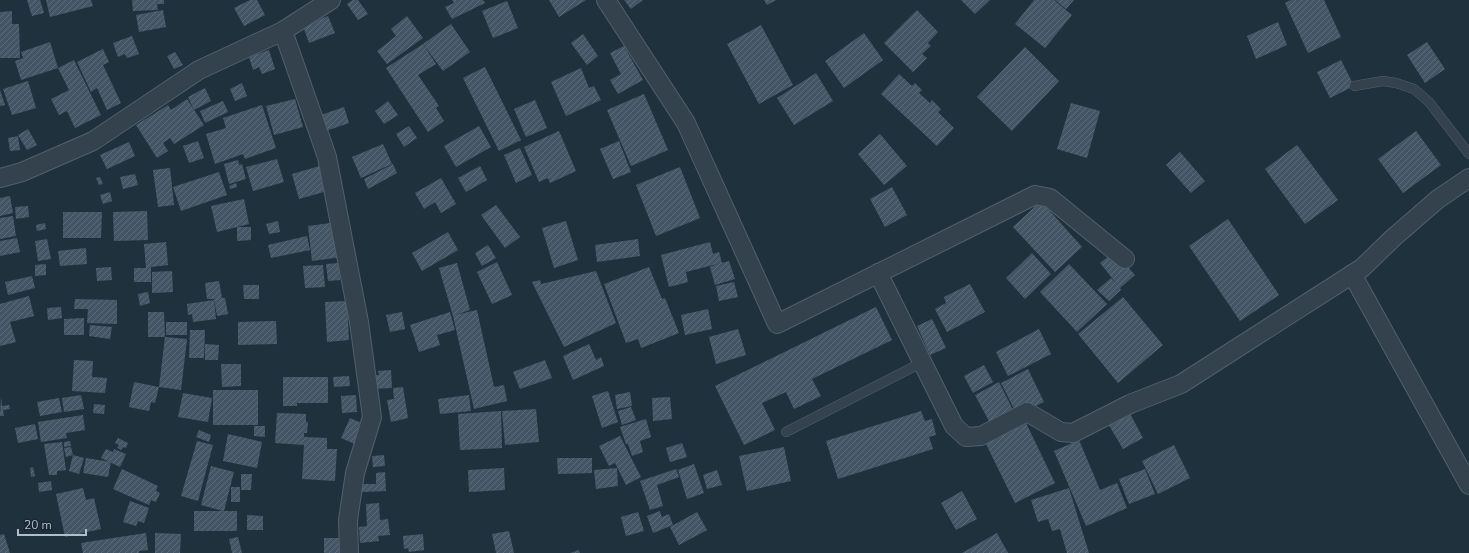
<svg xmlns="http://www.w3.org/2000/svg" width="1469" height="553" viewBox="0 0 1469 553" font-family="'Nunito Sans',sans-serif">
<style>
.building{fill:url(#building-hatch)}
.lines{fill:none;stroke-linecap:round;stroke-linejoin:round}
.lane-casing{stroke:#53606c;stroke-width:10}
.street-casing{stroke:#53606c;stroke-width:20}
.lane{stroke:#34424e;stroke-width:9}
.street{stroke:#34424e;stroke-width:18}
</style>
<defs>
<pattern id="building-hatch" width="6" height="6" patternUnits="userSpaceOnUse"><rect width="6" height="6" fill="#445665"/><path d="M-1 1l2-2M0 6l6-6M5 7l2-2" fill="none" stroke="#5c6c7a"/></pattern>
</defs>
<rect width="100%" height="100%" fill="#20313e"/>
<g class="building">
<polygon points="27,0 40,0 44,13 32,16"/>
<polygon points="46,0 91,0 93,6 50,17"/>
<polygon points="132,0 164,0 164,4 157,4 158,10 133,11"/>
<polygon points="250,0 257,0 265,15 244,26 234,8"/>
<polygon points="353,0 358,0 368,14 358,20 347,4"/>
<polygon points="452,0 483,0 485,3 452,19 445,7 454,3"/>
<polygon points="549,0 586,0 559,17"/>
<polygon points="624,0 643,0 631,9"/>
<polygon points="764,0 776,0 767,5"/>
<polygon points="961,0 990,0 975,14"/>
<polygon points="1034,0 1054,0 1072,15 1045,48 1015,24"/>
<polygon points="1055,0 1074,0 1066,9"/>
<polygon points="1291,0 1324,0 1341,37 1308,53 1285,3"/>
<polygon points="507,1 518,28 493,38 482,11"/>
<polygon points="163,10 166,27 139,32 136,15"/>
<polygon points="917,10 938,32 928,43 931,46 922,54 927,58 913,72 884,43"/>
<polygon points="12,11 12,24 19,24 20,58 0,58 0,12"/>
<polygon points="328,16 335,33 309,43 303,26"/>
<polygon points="407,16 423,38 387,64 377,51 396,36 391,29"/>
<polygon points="1278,22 1287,45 1256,59 1247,36"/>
<polygon points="451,24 470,52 443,71 423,44"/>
<polygon points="761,25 793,85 759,104 727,44"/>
<polygon points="864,33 883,60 844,88 825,61"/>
<polygon points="583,34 598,56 587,65 571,43"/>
<polygon points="132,36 139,54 127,58 125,54 118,57 113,43"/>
<polygon points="50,42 58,68 21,80 15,61 23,58 21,52"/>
<polygon points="1427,42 1445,69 1425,83 1407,55"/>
<polygon points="423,44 436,64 418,75 439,106 436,108 444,121 428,132 386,68"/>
<polygon points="624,46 643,80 618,94 610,80 621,74 610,53"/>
<polygon points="1025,47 1059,81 1012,131 977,97"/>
<polygon points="103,49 109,62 103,65 121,103 107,110 97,88 91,92 77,62"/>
<polygon points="269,50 275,69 262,74 259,67 253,70 249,57"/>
<polygon points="175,52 183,65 174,69 167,56"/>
<polygon points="74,60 101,115 75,128 67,111 59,115 51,99 69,90 58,68"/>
<polygon points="1341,60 1354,86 1330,98 1317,72"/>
<polygon points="485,67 521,140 499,151 463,78"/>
<polygon points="581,68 589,88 594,86 601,100 566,116 551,82"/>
<polygon points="816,73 833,101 794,125 777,98"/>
<polygon points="899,74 912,86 915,83 922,90 919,93 930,103 932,100 941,109 938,112 954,128 937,146 881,94"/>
<polygon points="28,81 36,108 12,115 3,89"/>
<polygon points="242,83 247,96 235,101 230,89"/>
<polygon points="205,88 211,101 194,110 188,97"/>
<polygon points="0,90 5,105 0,106"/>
<polygon points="644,94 668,150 631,166 607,110"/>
<polygon points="187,99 204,125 174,144 170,138 163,143 168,151 157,158 136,125 168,105 171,110"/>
<polygon points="295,99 303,127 274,135 266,106"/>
<polygon points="535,100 547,128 526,137 514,109"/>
<polygon points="223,101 228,112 205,123 200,111"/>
<polygon points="388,101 398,115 384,124 375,111"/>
<polygon points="1071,103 1100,111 1087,158 1057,149"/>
<polygon points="262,105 276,148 245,159 243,154 215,164 206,134 226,128 223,118"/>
<polygon points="344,107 349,123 323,132 318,116"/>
<polygon points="409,126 417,138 404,147 396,134"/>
<polygon points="479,126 491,147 456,167 444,146"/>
<polygon points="28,129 37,145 27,150 18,135"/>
<polygon points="559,131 576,171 550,183 548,178 539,182 524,147"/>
<polygon points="1416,131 1441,165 1403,193 1378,159"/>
<polygon points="880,134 907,166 884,185 858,154"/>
<polygon points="18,136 20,150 10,151 8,138"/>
<polygon points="198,141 204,158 189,163 183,146"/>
<polygon points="619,141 631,172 613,179 600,149"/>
<polygon points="129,142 135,156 107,169 100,155"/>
<polygon points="383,144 392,164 361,178 352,157"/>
<polygon points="1297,145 1338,200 1305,224 1265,169"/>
<polygon points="520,148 532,175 516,183 504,155"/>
<polygon points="1180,152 1205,181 1191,193 1166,165"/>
<polygon points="277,159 284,182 253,191 246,167"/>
<polygon points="238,160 239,165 242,164 246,179 229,184 224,164"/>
<polygon points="393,164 397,173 368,189 364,179"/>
<polygon points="323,165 331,190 299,199 292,174"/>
<polygon points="480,166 487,180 466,192 458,178"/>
<polygon points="680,167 700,218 656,236 636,185"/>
<polygon points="170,168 174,205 158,207 153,170"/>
<polygon points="219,172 227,195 181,211 173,187"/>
<polygon points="135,174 138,185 123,189 120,177"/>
<polygon points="100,177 103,184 99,185 96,178"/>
<polygon points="441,178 456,204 441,213 435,202 424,209 415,193"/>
<polygon points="236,183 237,187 230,189 229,186"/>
<polygon points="892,187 907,215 885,227 870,199"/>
<polygon points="110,192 112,201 103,204 100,195"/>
<polygon points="10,196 13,213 0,216 0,198"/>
<polygon points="244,199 249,224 217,232 211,206"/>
<polygon points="1041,201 1082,247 1055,272 1013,227"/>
<polygon points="496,205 520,237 505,248 481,215"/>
<polygon points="28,206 29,217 16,219 15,207"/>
<polygon points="147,211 148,240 114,241 113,212"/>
<polygon points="63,212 102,212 101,238 63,238"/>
<polygon points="13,216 16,236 0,239 0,218"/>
<polygon points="1228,219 1279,295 1240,321 1189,246"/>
<polygon points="278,221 280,232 269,234 266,224"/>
<polygon points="566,221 578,260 554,268 542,228"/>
<polygon points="338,222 342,257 312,261 308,226"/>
<polygon points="45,223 46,229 37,231 36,225"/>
<polygon points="237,227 251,227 251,240 237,241"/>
<polygon points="448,232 458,250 422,271 412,253"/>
<polygon points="307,236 310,250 271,258 268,245"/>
<polygon points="17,238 20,252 0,256 0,241"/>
<polygon points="47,239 51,259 38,261 35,241"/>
<polygon points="638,239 640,256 597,262 595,245"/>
<polygon points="166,242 168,265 151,267 151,282 134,282 134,268 146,268 144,244"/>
<polygon points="710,242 713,254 719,252 722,263 729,261 735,279 715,285 710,267 717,264 686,272 688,282 669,287 661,255"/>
<polygon points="488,245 496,258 482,266 475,253"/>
<polygon points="86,248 87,264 60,266 58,251"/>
<polygon points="1032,253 1051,274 1025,299 1006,278"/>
<polygon points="1110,255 1120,258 1135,275 1120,288 1121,290 1109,301 1097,290 1111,278 1116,283 1100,263"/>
<polygon points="497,262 512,295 492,304 477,272"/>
<polygon points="339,263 340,280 328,281 326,264"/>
<polygon points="457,263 470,310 455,315 477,310 494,387 504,385 507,401 474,409 453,316 439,268"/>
<polygon points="46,264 46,275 35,276 35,265"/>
<polygon points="1069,264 1107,304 1077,332 1040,292"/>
<polygon points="323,265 325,287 305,288 303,266"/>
<polygon points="111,267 112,280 97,281 96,268"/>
<polygon points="649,267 662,299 665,298 679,333 641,348 638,339 626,343 604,284"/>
<polygon points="172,271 173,292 152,293 152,272"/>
<polygon points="596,271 616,323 564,347 532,282 540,280 541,284"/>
<polygon points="32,276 35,288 8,295 5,282"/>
<polygon points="219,281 222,298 225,298 228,314 217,316 214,299 207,299 205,283"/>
<polygon points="734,282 738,297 719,301 716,286"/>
<polygon points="970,284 985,312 947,332 935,309 946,303 944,297"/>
<polygon points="243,285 259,285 259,299 244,299"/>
<polygon points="148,292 150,303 140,306 138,294"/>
<polygon points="29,296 34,316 10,322 16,342 0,346 0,304"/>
<polygon points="1123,297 1163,345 1118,383 1078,334"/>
<polygon points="75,299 117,300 117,324 87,323 88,309 74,309"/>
<polygon points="214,300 216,319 193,322 192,314 188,315 187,304"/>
<polygon points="347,301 349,340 327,342 325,302"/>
<polygon points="61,307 62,318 48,320 47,308"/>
<polygon points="876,307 892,340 812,379 821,396 794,409 786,392 762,403 775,430 744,445 715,386"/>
<polygon points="708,309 712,329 685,335 681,315"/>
<polygon points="148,312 164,312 165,337 148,337"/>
<polygon points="402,312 405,329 390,332 386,315"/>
<polygon points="450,312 455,330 437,335 440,345 419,352 410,325"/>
<polygon points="84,318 84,335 64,335 64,319"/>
<polygon points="932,319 946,348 930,355 917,326"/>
<polygon points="276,321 277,344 238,345 238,322"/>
<rect x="166" y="322" width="21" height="13"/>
<polygon points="90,325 112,327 110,339 89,336"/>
<polygon points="738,329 746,355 716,364 709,337"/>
<polygon points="1039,329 1051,354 1008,376 996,352"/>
<polygon points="190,330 205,330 204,358 189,358"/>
<polygon points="165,337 187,339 181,390 159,387"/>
<polygon points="205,344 219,345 218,360 205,360"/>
<polygon points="589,344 596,360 601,357 604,366 573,380 563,356"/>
<polygon points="74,360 93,361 92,377 107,378 105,393 72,391"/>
<polygon points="545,360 552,378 520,389 513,372"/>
<polygon points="221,364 241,364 241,386 222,387"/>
<polygon points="984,365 993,382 973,393 964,376"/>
<polygon points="1028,369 1044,402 1017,415 1001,383"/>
<polygon points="391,370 392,388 370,389 369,375 379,375 378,371"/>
<polygon points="349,376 350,386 334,387 333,377"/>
<polygon points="283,377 328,377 328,403 297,403 297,406 283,406"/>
<polygon points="134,382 159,387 155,403 151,402 149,411 129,407"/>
<polygon points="999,382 1014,412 991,425 975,395"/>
<polygon points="403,387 408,418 391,422 387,400 394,399 393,388"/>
<rect x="213" y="390" width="45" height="35"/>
<polygon points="608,391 618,422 602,428 592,396"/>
<polygon points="630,392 632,406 617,409 615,395"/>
<polygon points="183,393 212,398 208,422 178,417"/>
<polygon points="81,395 84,409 64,412 62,398"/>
<polygon points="356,395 357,412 342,413 341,396"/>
<polygon points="469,395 471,411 440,414 438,399"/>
<polygon points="1,397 2,406 9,405 10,409 3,410 4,416 0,416"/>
<polygon points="670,397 672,419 653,421 652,398"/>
<polygon points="59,398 62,412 40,416 37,402"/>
<polygon points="94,404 105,405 104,414 93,413"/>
<polygon points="631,407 636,420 622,425 618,411"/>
<polygon points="536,409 539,442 505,445 502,411"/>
<polygon points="1128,410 1143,438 1123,449 1107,422"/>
<polygon points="501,411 502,448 460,450 458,414"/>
<polygon points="921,411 925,421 932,419 936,435 929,437 933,449 838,479 826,441"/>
<polygon points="277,413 306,414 306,422 308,422 307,433 304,433 304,437 327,438 327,449 337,449 335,481 302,479 304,445 275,443"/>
<polygon points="83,415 85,430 66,433 67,438 41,442 38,422"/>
<polygon points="350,418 366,425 357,445 341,438"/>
<polygon points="646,419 651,437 640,441 643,452 632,456 628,444 626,444 620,427"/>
<polygon points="1026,423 1055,483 1015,503 986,444"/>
<polygon points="35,424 38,439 18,443 15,428"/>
<polygon points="254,426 265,426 265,437 254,436"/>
<polygon points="199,430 211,435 209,442 196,437"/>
<polygon points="228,434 262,442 257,468 223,461"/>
<polygon points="620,436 641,477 626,485 615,463 609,466 599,446"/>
<polygon points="118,438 128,443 126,448 123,447 121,450 117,448 119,445 115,443"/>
<polygon points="1079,440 1100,490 1117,483 1127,508 1086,526 1054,451"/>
<polygon points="70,441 71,446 64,447 64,442"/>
<polygon points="197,441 213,445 198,501 181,496"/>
<polygon points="62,442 66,470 57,471 57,475 49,475 44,444"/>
<polygon points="682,443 687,457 670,462 666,448"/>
<polygon points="1174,445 1190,478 1158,494 1142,461"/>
<polygon points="71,447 73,455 66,457 64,448"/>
<polygon points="784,447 791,481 747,491 739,456"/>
<polygon points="106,449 113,452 114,449 126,454 120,467 101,458"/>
<polygon points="73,455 84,458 79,474 69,471"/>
<polygon points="384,455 385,466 373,467 372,456"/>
<polygon points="86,458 111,462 108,477 83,473"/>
<polygon points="557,458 592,458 592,473 558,474"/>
<polygon points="694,464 704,493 687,499 678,470"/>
<polygon points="211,466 234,472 224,511 237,511 237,531 194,531 194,511 223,511 201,505"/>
<polygon points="33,467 35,476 31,477 30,468"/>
<polygon points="504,468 505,490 469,492 468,470"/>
<polygon points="617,468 618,486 596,489 594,470"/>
<polygon points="122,469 158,486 156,491 160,493 156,502 151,500 149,505 113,489"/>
<polygon points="676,469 679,477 657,485 663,506 650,510 640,481"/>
<polygon points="1145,469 1155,494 1129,504 1119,479"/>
<polygon points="717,470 722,485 707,489 703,475"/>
<polygon points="385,472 386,491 362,492 362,484 376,484 376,473"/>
<polygon points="241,474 252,474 251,490 241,490"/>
<polygon points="51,481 52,490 39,492 38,483"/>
<rect x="231" y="487" width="9" height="15"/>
<polygon points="83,488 86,500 94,498 101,529 65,537 56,494"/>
<polygon points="1069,488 1089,553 1067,553 1060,529 1052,531 1048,519 1038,522 1031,500"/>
<polygon points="962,491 977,519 956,530 941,503"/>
<polygon points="130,501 149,508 144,523 138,521 136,526 123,522"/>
<polygon points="379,503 380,520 388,519 390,535 378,536 379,541 360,543 359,527 367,526 366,504"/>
<polygon points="660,511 662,517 669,514 673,525 653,533 647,516"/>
<polygon points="638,512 644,531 626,536 621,517"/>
<polygon points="697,512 707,530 679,545 670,527"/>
<polygon points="247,515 263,516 263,530 247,530"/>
<polygon points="509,531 514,553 496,553 492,534"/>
<polygon points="146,533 148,550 139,551 139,553 83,553 81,543"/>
<polygon points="155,533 181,534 180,553 155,553"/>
<polygon points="997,533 1008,553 962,553"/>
<polygon points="4,534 10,553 0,553 0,535"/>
<polygon points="423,534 424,550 409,552 408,548 404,549 403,536"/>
<polygon points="238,537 242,553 232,553 229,539"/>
<polygon points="324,538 342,538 341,553 324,553"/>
<polygon points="579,550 580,553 570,553"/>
</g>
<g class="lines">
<g class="lane-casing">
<g id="lane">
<polyline points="1354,86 1383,81 1396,83 1414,89 1429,102 1469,154"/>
<polyline points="786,432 923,362"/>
</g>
</g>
<g class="street-casing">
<g id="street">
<polyline points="606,0 686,123 777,324 1035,195 1050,198 1125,259"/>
<polyline points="283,31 327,157 359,322 372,417 355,473 348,520 349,553"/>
<polyline points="0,178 22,172 93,141 199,70 283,31 331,0"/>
<polyline points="878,273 954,426 966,437 981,436 1027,412 1061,432 1073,433 1130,404 1181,384 1362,268 1393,238 1438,199 1469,178"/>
<polyline points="1352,274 1469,485"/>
</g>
</g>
<use href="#lane" class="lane"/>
<use href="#street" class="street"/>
</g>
<path d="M18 529v6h68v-6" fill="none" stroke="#b0bdca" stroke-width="2"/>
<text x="24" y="529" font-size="12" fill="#b0bdca" stroke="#1a2733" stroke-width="3" paint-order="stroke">20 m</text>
</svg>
